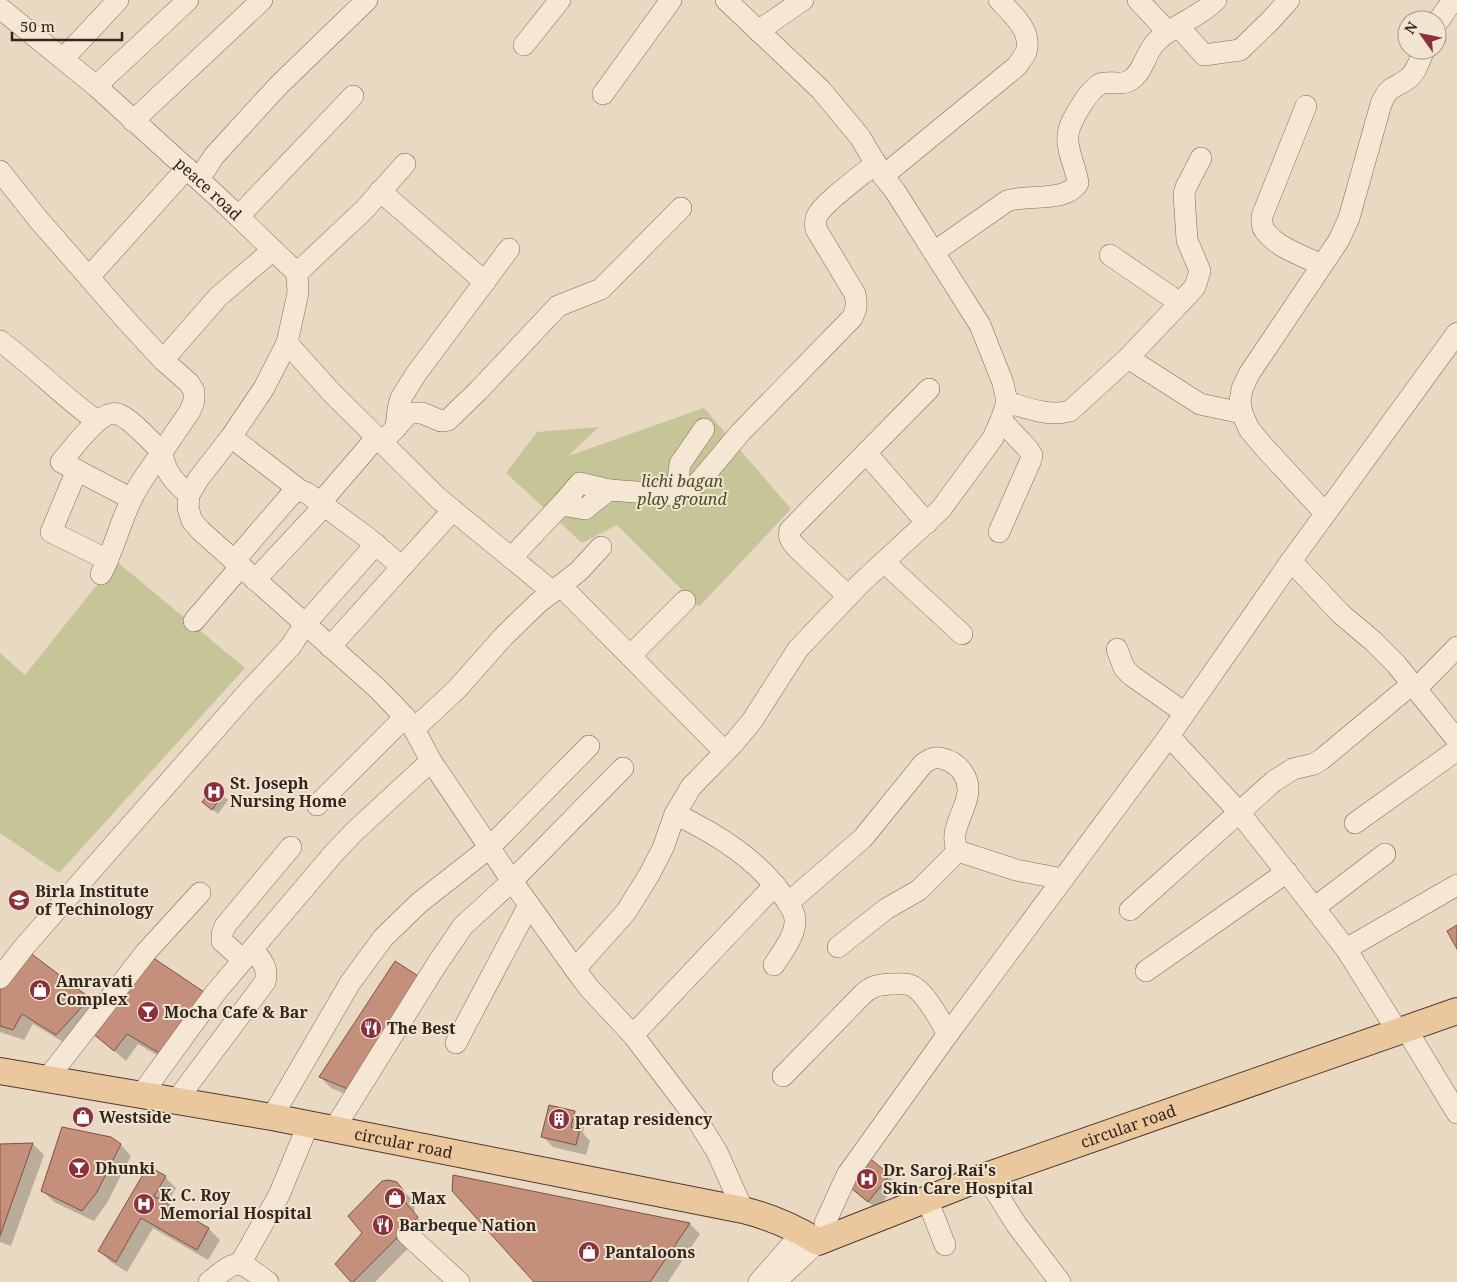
<svg xmlns="http://www.w3.org/2000/svg" width="1457" height="1282" viewBox="0 0 1457 1282" font-family="'Noto Serif',serif">
<style>
.green{fill:#c6c597}
.shadow{fill:#0003}
.building{fill:#c4907b;stroke:#7e5243}
.lines{fill:none;stroke-linecap:round;stroke-linejoin:round}
.minor-casing{stroke:#816a5b;stroke-width:22}
.major-casing{stroke:#4f3a2f;stroke-width:28}
.minor{stroke:#f5e7d4;stroke-width:21}
.major{stroke:#eac79c;stroke-width:26}
.labels{text-anchor:middle;dominant-baseline:central;stroke-width:4;stroke-linejoin:round;paint-order:stroke}
.street-label{font-size:16px;fill:#32251e;stroke:#f1e4d0}
.park-label{font-size:16px;font-style:italic;fill:#484d26;stroke:#f1e4d0}
.poi-label{font-size:16px;font-weight:bold;fill:#32251e;stroke:#f1e4d0;text-anchor:start}
</style>
<rect width="100%" height="100%" fill="#e9d8c2"/>
<g class="green">
<polygon points="704,408 791,509 699,607 617,525 582,543 506,473 537,432 599,427 568,456"/>
<polygon points="116,561 245,668 59,873 0,833 0,653 25,675"/>
</g>
<g class="shadow">
<polygon points="213,788 228,800 218,814 209,807"/>
<polygon points="26,951 90,999 100,1009 68,1045 33,1024 24,1040 0,1032 0,984"/>
<polygon points="150,956 172,1064 138,1044 126,1061 93,1032"/>
<polygon points="422,980 361,1100 331,1088 320,1077"/>
<polygon points="574,1112 585,1123 583,1133 590,1141 586,1155 553,1147 542,1136"/>
<polygon points="110,1138 121,1145 131,1156 107,1203 94,1221 54,1202 43,1191"/>
<polygon points="33,1144 44,1155 11,1246 0,1242 0,1146"/>
<polygon points="454,1176 690,1224 700,1234 668,1282 536,1282"/>
<polygon points="889,1176 897,1184 877,1209 854,1191"/>
<polygon points="165,1177 176,1188 166,1205 209,1229 220,1240 208,1260 153,1228 127,1272 111,1262 100,1251"/>
<polygon points="396,1183 414,1202 415,1215 428,1228 375,1282 353,1282 336,1264 364,1233"/>
</g>
<g class="building">
<polygon points="213,787 223,794 212,810 202,802"/>
<polygon points="1457,925 1457,949 1447,931"/>
<polygon points="25,949 90,998 56,1035 22,1014 13,1030 0,1026 0,982"/>
<polygon points="149,955 204,992 161,1054 127,1034 114,1051 91,1032"/>
<polygon points="395,961 423,979 350,1090 319,1077"/>
<polygon points="549,1105 575,1111 571,1127 580,1129 576,1145 541,1137"/>
<polygon points="62,1127 111,1137 121,1144 97,1192 82,1211 41,1191"/>
<polygon points="33,1143 0,1236 0,1144"/>
<polygon points="867,1156 890,1175 868,1202 845,1183"/>
<polygon points="148,1166 166,1176 154,1196 209,1228 197,1250 141,1218 116,1262 98,1251"/>
<polygon points="453,1175 690,1223 650,1282 534,1282 452,1191"/>
<polygon points="389,1180 397,1182 403,1190 405,1202 418,1217 353,1282 351,1282 335,1264 362,1233 348,1216 382,1181"/>
</g>
<g class="lines">
<g class="minor-casing">
<g id="minor">
<polyline points="1138,0 1168,32"/>
<path id="s1" d="M0 8 96 86 219 198 297 273 364 210 405 164"/>
<polyline points="1437,23 1453,0"/>
<polyline points="1178,26 1204,55 1240,50 1270,21 1289,0"/>
<polyline points="758,31 803,0"/>
<polyline points="524,45 560,0"/>
<polyline points="63,59 118,0"/>
<polyline points="96,86 188,0"/>
<polyline points="603,94 671,0"/>
<path d="M1306 106 1262 216C1262 222 1261 226 1265 231 1277 248 1304 256 1322 265"/>
<polyline points="133,121 262,0"/>
<path d="M0 171 38 219 126 320 163 360 189 383 194 391V401L190 411 162 452C165 473 174 481 189 495"/>
<path d="M883 176 1017 66C1020 61 1024 57 1026 52 1033 31 1011 13 999 0"/>
<polyline points="199,179 214,156 279,85 367,0"/>
<polyline points="380,191 485,282"/>
<polyline points="239,216 353,96"/>
<path d="M934 252 1007 201C1027 194 1066 203 1078 183 1076 167 1066 150 1068 135 1069 124 1077 112 1082 104 1087 96 1092 89 1100 84 1109 80 1120 86 1129 81 1144 73 1145 52 1157 41 1174 24 1199 18 1216 0"/>
<polyline points="1110,255 1180,303"/>
<polyline points="297,273 298,293 287,343 264,388 231,437 199,478 189,495 188,508 192,521 201,531 377,688 405,717 414,729 431,761 512,881 575,969 589,988 633,1035 696,1118 717,1152 743,1210"/>
<polyline points="89,277 187,168"/>
<path d="M0 341C34 366 63 397 97 421"/>
<polyline points="287,343 332,393 438,498 553,592"/>
<polyline points="1128,358 1200,404 1242,413"/>
<polyline points="163,360 218,297 273,250"/>
<path d="M1007 402C1027 408 1049 417 1070 411L1128 358 1195 287 1200 271 1187 240 1184 194 1186 187 1201 158"/>
<polyline points="396,428 398,409 401,398 416,374 509,249"/>
<polyline points="231,437 301,491"/>
<polyline points="382,443 409,413 422,413 441,421 448,420 479,390 558,306 601,289 681,208"/>
<polyline points="866,453 927,523"/>
<polyline points="77,470 51,532 108,560"/>
<polyline points="676,495 680,464 704,429"/>
<polyline points="321,502 377,437"/>
<polyline points="561,505 580,483 609,490"/>
<path d="M1325 513 1264 447 1249 429 1242 413 1240 401 1242 389 1249 374 1339 240 1349 218 1381 104C1390 83 1394 90 1409 78 1417 71 1420 59 1424 50"/>
<polyline points="999,532 1030,462 1032,455 1028,449 1001,420"/>
<path d="M511 558 561 505 585 509 609 490 676 495 698 483 740 433 852 318C857 309 857 303 855 294L816 229C815 223 815 219 818 214 826 201 862 175 876 163"/>
<polyline points="234,561 289,497 295,492 301,491 307,493 368,538 402,567"/>
<polyline points="1291,561 1341,614 1373,641 1396,664 1457,740"/>
<polyline points="884,562 962,634"/>
<path d="M101 574C114 549 120 523 132 498 140 481 152 467 162 452 150 441 133 420 118 414 101 408 72 450 61 462L132 499"/>
<polyline points="255,580 325,505"/>
<polyline points="561,586 725,752"/>
<path d="M848 596 797 548C791 541 788 538 790 530L929 389"/>
<polyline points="194,621 241,566"/>
<polyline points="330,647 453,510"/>
<polyline points="1117,649 1124,668 1132,676 1185,713"/>
<polyline points="630,656 685,601"/>
<polyline points="1416,689 1457,647"/>
<polyline points="414,729 457,689 504,636 538,603 579,571 601,547"/>
<polyline points="317,805 405,717"/>
<path d="M675 814C717 834 759 860 786 900 790 906 795 913 795 920 796 935 782 952 774 965"/>
<polyline points="1355,823 1457,750"/>
<path d="M788 903 863 838 923 764C930 759 935 756 944 759 952 761 958 766 963 773 981 799 944 826 958 851L1016 870 1063 879"/>
<polyline points="1314,908 1385,854"/>
<polyline points="1130,910 1274,781 1293,769 1314,764 1322,759 1412,684"/>
<polyline points="838,947 886,909 919,890 958,851"/>
<polyline points="1346,949 1457,885"/>
<polyline points="243,960 222,941 222,934 225,926 291,847"/>
<polyline points="575,969 626,912 649,875 663,848 675,814 691,787 732,745 752,721 798,649 861,583 941,509 993,438 1001,420 1007,402 1003,383 980,325 895,191 883,176 860,137 821,90 726,0"/>
<polyline points="1146,971 1287,872"/>
<polyline points="0,978 24,947 248,692 291,646 305,624 376,544"/>
<polyline points="1406,1029 1457,1113"/>
<polyline points="1398,1032 1346,949 1298,887 1238,811 1169,736 1291,561 1457,333"/>
<polyline points="633,1035 775,885"/>
<polyline points="456,1043 529,905"/>
<path d="M783 1076 862 995C871 986 878 985 890 984 896 984 904 983 910 985 925 990 940 1021 948 1034"/>
<polyline points="47,1079 146,952 200,893"/>
<polyline points="141,1095 216,992 334,853 355,831 431,761"/>
<path d="M176 1101 265 982C269 967 261 960 253 949"/>
<polyline points="272,1117 350,983 383,938 419,903 489,848 589,746"/>
<polyline points="334,1129 437,964 463,926 512,881 623,768"/>
<polyline points="986,1176 1016,1224 1060,1282"/>
<polyline points="927,1199 945,1245"/>
<polyline points="825,1223 847,1175 948,1034 1169,736"/>
<polyline points="407,1234 459,1282"/>
<polyline points="240,1264 279,1195 308,1125"/>
<polyline points="776,1281 818,1242"/>
<path d="M209 1282C240 1257 237 1260 268 1282"/>
<polyline points="759,1282 803,1232"/>
</g>
</g>
<g class="major-casing">
<g id="major">
<path id="s2" d="M0 1071 272 1117 743 1210C771 1217 794 1227 818 1242L986 1176 1457 1011"/>
</g>
</g>
<use href="#minor" class="minor"/>
<use href="#major" class="major"/>
</g>
<defs>
<g id="hospital-disc" transform="scale(1.125)"><circle r="9.5" fill="#8b303d" stroke="#f1e4d0"/><path d="M-5-5h3v3.5h4V-5h3V5h-3V1.5h-4V5h-3Z" fill="#fff"/></g>
<g id="university-disc" transform="scale(1.125)"><circle r="9.5" fill="#8b303d" stroke="#f1e4d0"/><path d="M0-5L7-2L0 1L-7-2ZM-4 1L0 2.5L4 1V4Q0 6-4 4Z" fill="#fff"/></g>
<g id="shop-disc" transform="scale(1.125)"><circle r="9.5" fill="#8b303d" stroke="#f1e4d0"/><path d="M-5-2.5h2.3a2.7 3.5 0 0 1 5.4 0H5L5.5 6h-11ZM-1.5-2.5h3a1.5 2.3 0 0 0-3 0Z" fill="#fff"/></g>
<g id="bar-disc" transform="scale(1.125)"><circle r="9.5" fill="#8b303d" stroke="#f1e4d0"/><path d="M-6-5H6L.8 .8V4.5H3.5V6h-7V4.5H-.8V.8Z" fill="#fff"/></g>
<g id="restaurant-disc" transform="scale(1.125)"><circle r="9.5" fill="#8b303d" stroke="#f1e4d0"/><path d="M-5-6h1v4h1v-4h1v4h1v-4h1v5L-1.5 .5V6h-2V.5L-5-1ZM5-6V6H3V1.5H1.5Q1.5-4 5-6Z" fill="#fff"/></g>
<g id="building-disc" transform="scale(1.125)"><circle r="9.5" fill="#8b303d" stroke="#f1e4d0"/><path d="M-4-6H4V6H1V3H-1V6H-4ZM-2.5-4.3h1.7v1.8h-1.7ZM.8-4.3h1.7v1.8H.8ZM-2.5-1h1.7V.8h-1.7ZM.8-1h1.7V.8H.8Z" fill="#fff"/></g>
</defs>
<g fill-rule="evenodd">
<use href="#hospital-disc" x="214" y="792"/>
<use href="#university-disc" x="19" y="900"/>
<use href="#shop-disc" x="40" y="990"/>
<use href="#bar-disc" x="148" y="1012"/>
<use href="#restaurant-disc" x="371" y="1028"/>
<use href="#shop-disc" x="83" y="1117"/>
<use href="#building-disc" x="559" y="1119"/>
<use href="#bar-disc" x="79" y="1168"/>
<use href="#hospital-disc" x="867" y="1179"/>
<use href="#shop-disc" x="395" y="1198"/>
<use href="#hospital-disc" x="144" y="1204"/>
<use href="#restaurant-disc" x="383" y="1225"/>
<use href="#shop-disc" x="589" y="1252"/>
</g>
<g class="labels">
<g class="street-label">
<text stroke="none"><textPath href="#s1" startOffset="276">peace road</textPath></text>
<text stroke="none"><textPath href="#s2" startOffset="1169">circular road</textPath></text>
<text stroke="none"><textPath href="#s2" startOffset="410">circular road</textPath></text>
</g>
<g class="park-label">
<text x="682" y="481">lichi bagan<tspan x="682" dy="18">play ground</tspan></text>
</g>
<g class="poi-label">
<text x="230" y="783">St. Joseph<tspan x="230" dy="18">Nursing Home</tspan></text>
<text x="35" y="891">Birla Institute<tspan x="35" dy="18">of Techinology</tspan></text>
<text x="56" y="981">Amravati<tspan x="56" dy="18">Complex</tspan></text>
<text x="164" y="1012">Mocha Cafe &amp; Bar</text>
<text x="387" y="1028">The Best</text>
<text x="99" y="1117">Westside</text>
<text x="575" y="1119">pratap residency</text>
<text x="95" y="1168">Dhunki</text>
<text x="883" y="1170">Dr. Saroj Rai's<tspan x="883" dy="18">Skin Care Hospital</tspan></text>
<text x="160" y="1195">K. C. Roy<tspan x="160" dy="18">Memorial Hospital</tspan></text>
<text x="411" y="1198">Max</text>
<text x="399" y="1225">Barbeque Nation</text>
<text x="605" y="1252">Pantaloons</text>
</g>
</g>
<g transform="translate(1422 35) rotate(303)"><circle r="24" fill="#f1e4d0" stroke="#a59889"/>
<path d="M0-4L9 19L0 12L-9 19Z" fill="#8b303d"/>
<text y="-8" font-size="14" font-weight="bold" text-anchor="middle" fill="#32251e">N</text>
</g>
<path d="M12 32v8h110v-8" fill="none" stroke="#32251e" stroke-width="2.5"/>
<text x="20" y="32" font-size="15" fill="#32251e" stroke="#f1e4d0" stroke-width="4" paint-order="stroke">50 m</text>
</svg>
